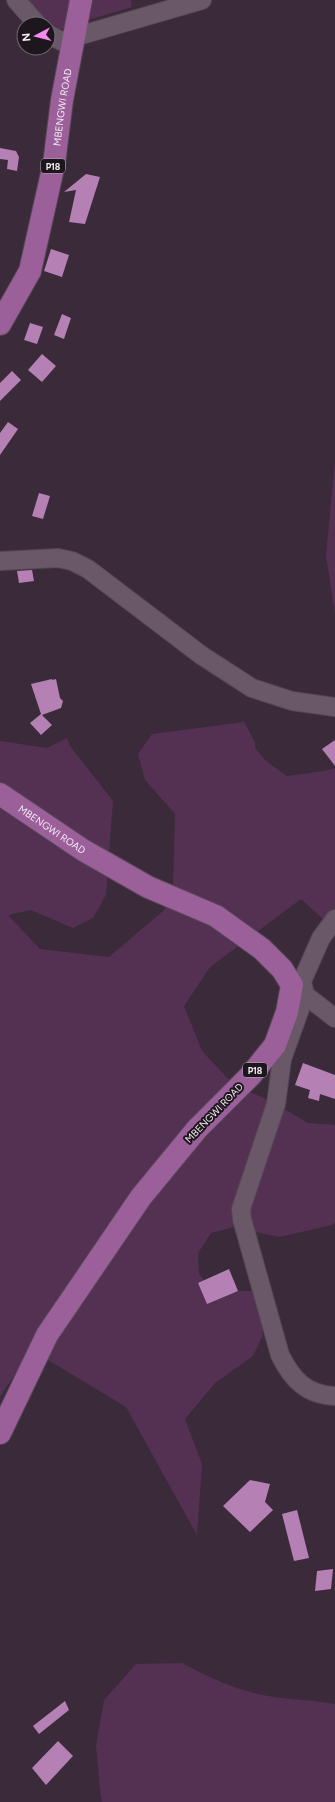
<svg xmlns="http://www.w3.org/2000/svg" width="335" height="1802" viewBox="0 0 335 1802" font-family="Figtree,sans-serif">
<style>
.green{fill:#543153}
.building{fill:#b580b3}
.lines{fill:none;stroke-linecap:round;stroke-linejoin:round}
.minor-casing{stroke:#544754;stroke-width:20}
.major-casing{stroke:#544754;stroke-width:24}
.minor{stroke:#6a5869;stroke-width:18}
.major{stroke:#9b5f9a;stroke-width:22}
.labels{text-anchor:middle;dominant-baseline:central;stroke-width:4;stroke-linejoin:round;paint-order:stroke}
.shield{fill:#1d161d;stroke:#b4abb4;stroke-width:1}
.shield-label{font-size:9px;font-weight:bold;fill:#f5ebf5}
.street-label{font-size:10px;fill:#f5ebf5;stroke:#1d161d}
</style>
<rect width="100%" height="100%" fill="#3b2a3a"/>
<g class="green">
<polygon points="30,0 131,0 132,7 78,23 48,34 48,24 37,24 32,20"/>
<polygon points="335,460 335,613 326,556"/>
<polygon points="244,722 255,742 255,748 266,761 287,776 324,771 335,768 335,930 301,899 210,967 184,1006 202,1051 233,1084 276,1104 308,1123 335,1125 335,1223 332,1225 279,1237 234,1227 211,1233 198,1253 199,1274 212,1291 257,1291 263,1335 253,1356 215,1383 185,1419 202,1464 197,1535 126,1407 48,1360 26,1357 0,1397 0,741 47,748 67,738 70,746 113,801 106,895 93,918 73,928 31,910 8,915 40,949 109,957 164,910 173,887 175,814 145,780 138,754 152,734"/>
<path d="M182 1663C212 1679 240 1692 274 1697 295 1700 315 1700 335 1704V1802H102L100 1790 96 1745 104 1700 136 1664Z"/>
</g>
<g class="building">
<polygon points="0,148 16,151 19,157 17,171 7,169 8,160 0,159"/>
<polygon points="86,174 100,177 85,224 69,222 76,190 64,192"/>
<polygon points="51,249 69,255 62,277 44,271"/>
<polygon points="62,314 71,318 64,339 54,335"/>
<polygon points="30,323 43,327 37,344 24,340"/>
<polygon points="42,354 56,366 42,382 28,370"/>
<polygon points="12,371 21,380 0,401 0,383"/>
<polygon points="8,422 18,429 0,455 0,433"/>
<polygon points="39,493 50,496 43,519 32,516"/>
<polygon points="32,570 34,581 19,583 17,571"/>
<polygon points="52,679 52,680 56,679 60,698 63,701 61,708 42,715 52,725 41,735 30,723 41,714 31,684"/>
<polygon points="335,740 335,766 322,749"/>
<polygon points="303,1063 335,1075 335,1099 320,1094 319,1101 308,1098 310,1090 295,1085"/>
<polygon points="229,1269 238,1291 207,1304 198,1283"/>
<polygon points="250,1480 270,1484 265,1502 273,1510 250,1532 223,1506"/>
<polygon points="297,1510 309,1558 294,1561 282,1514"/>
<polygon points="333,1569 331,1589 315,1591 317,1571"/>
<polygon points="65,1701 69,1710 39,1734 33,1726"/>
<polygon points="58,1741 73,1756 46,1785 32,1768"/>
</g>
<g class="lines">
<g class="minor-casing">
<g id="minor">
<polyline points="16,0 37,24"/>
<polyline points="48,34 61,41 202,0"/>
<polyline points="0,561 58,558 72,561 88,569 201,655 252,688 292,701 335,707"/>
<path d="M335 919 321 938 302 981 305 995 282 1059 276 1104 241 1209 242 1219 280 1355C292 1379 306 1395 335 1396"/>
<polyline points="296,988 335,1018"/>
</g>
</g>
<g class="major-casing">
<g id="major">
<path id="s1" d="M0 324 30 271 54 164 62 100 81 0"/>
<path id="s2" d="M0 794 83 850 148 887 216 916 262 949 282 969 292 985 287 1012 275 1045 251 1075 197 1129 141 1197 47 1335 0 1433"/>
</g>
</g>
<use href="#minor" class="minor"/>
<use href="#major" class="major"/>
</g>
<g class="labels">
<g class="shield">
<rect x="41" y="159" width="24" height="14" rx="3"/>
<rect x="243" y="1063" width="24" height="14" rx="3"/>
</g>
<g class="shield-label">
<text x="53" y="166">P18</text>
<text x="255" y="1070">P18</text>
</g>
<g class="street-label">
<text stroke="none"><textPath href="#s1" startOffset="228">MBENGWI ROAD</textPath></text>
<text stroke="none"><textPath href="#s2" startOffset="63">MBENGWI ROAD</textPath></text>
<text transform="translate(214 1113) rotate(-46)">MBENGWI ROAD</text>
</g>
</g>
<g transform="translate(36 36) rotate(263)"><circle r="19" fill="#1d161d" stroke="#736b73"/>
<path d="M0-3L7 15L0 10L-7 15Z" fill="#f38af1"/>
<text y="-6" font-size="11" font-weight="bold" text-anchor="middle" fill="#f5ebf5">N</text>
</g>
</svg>
